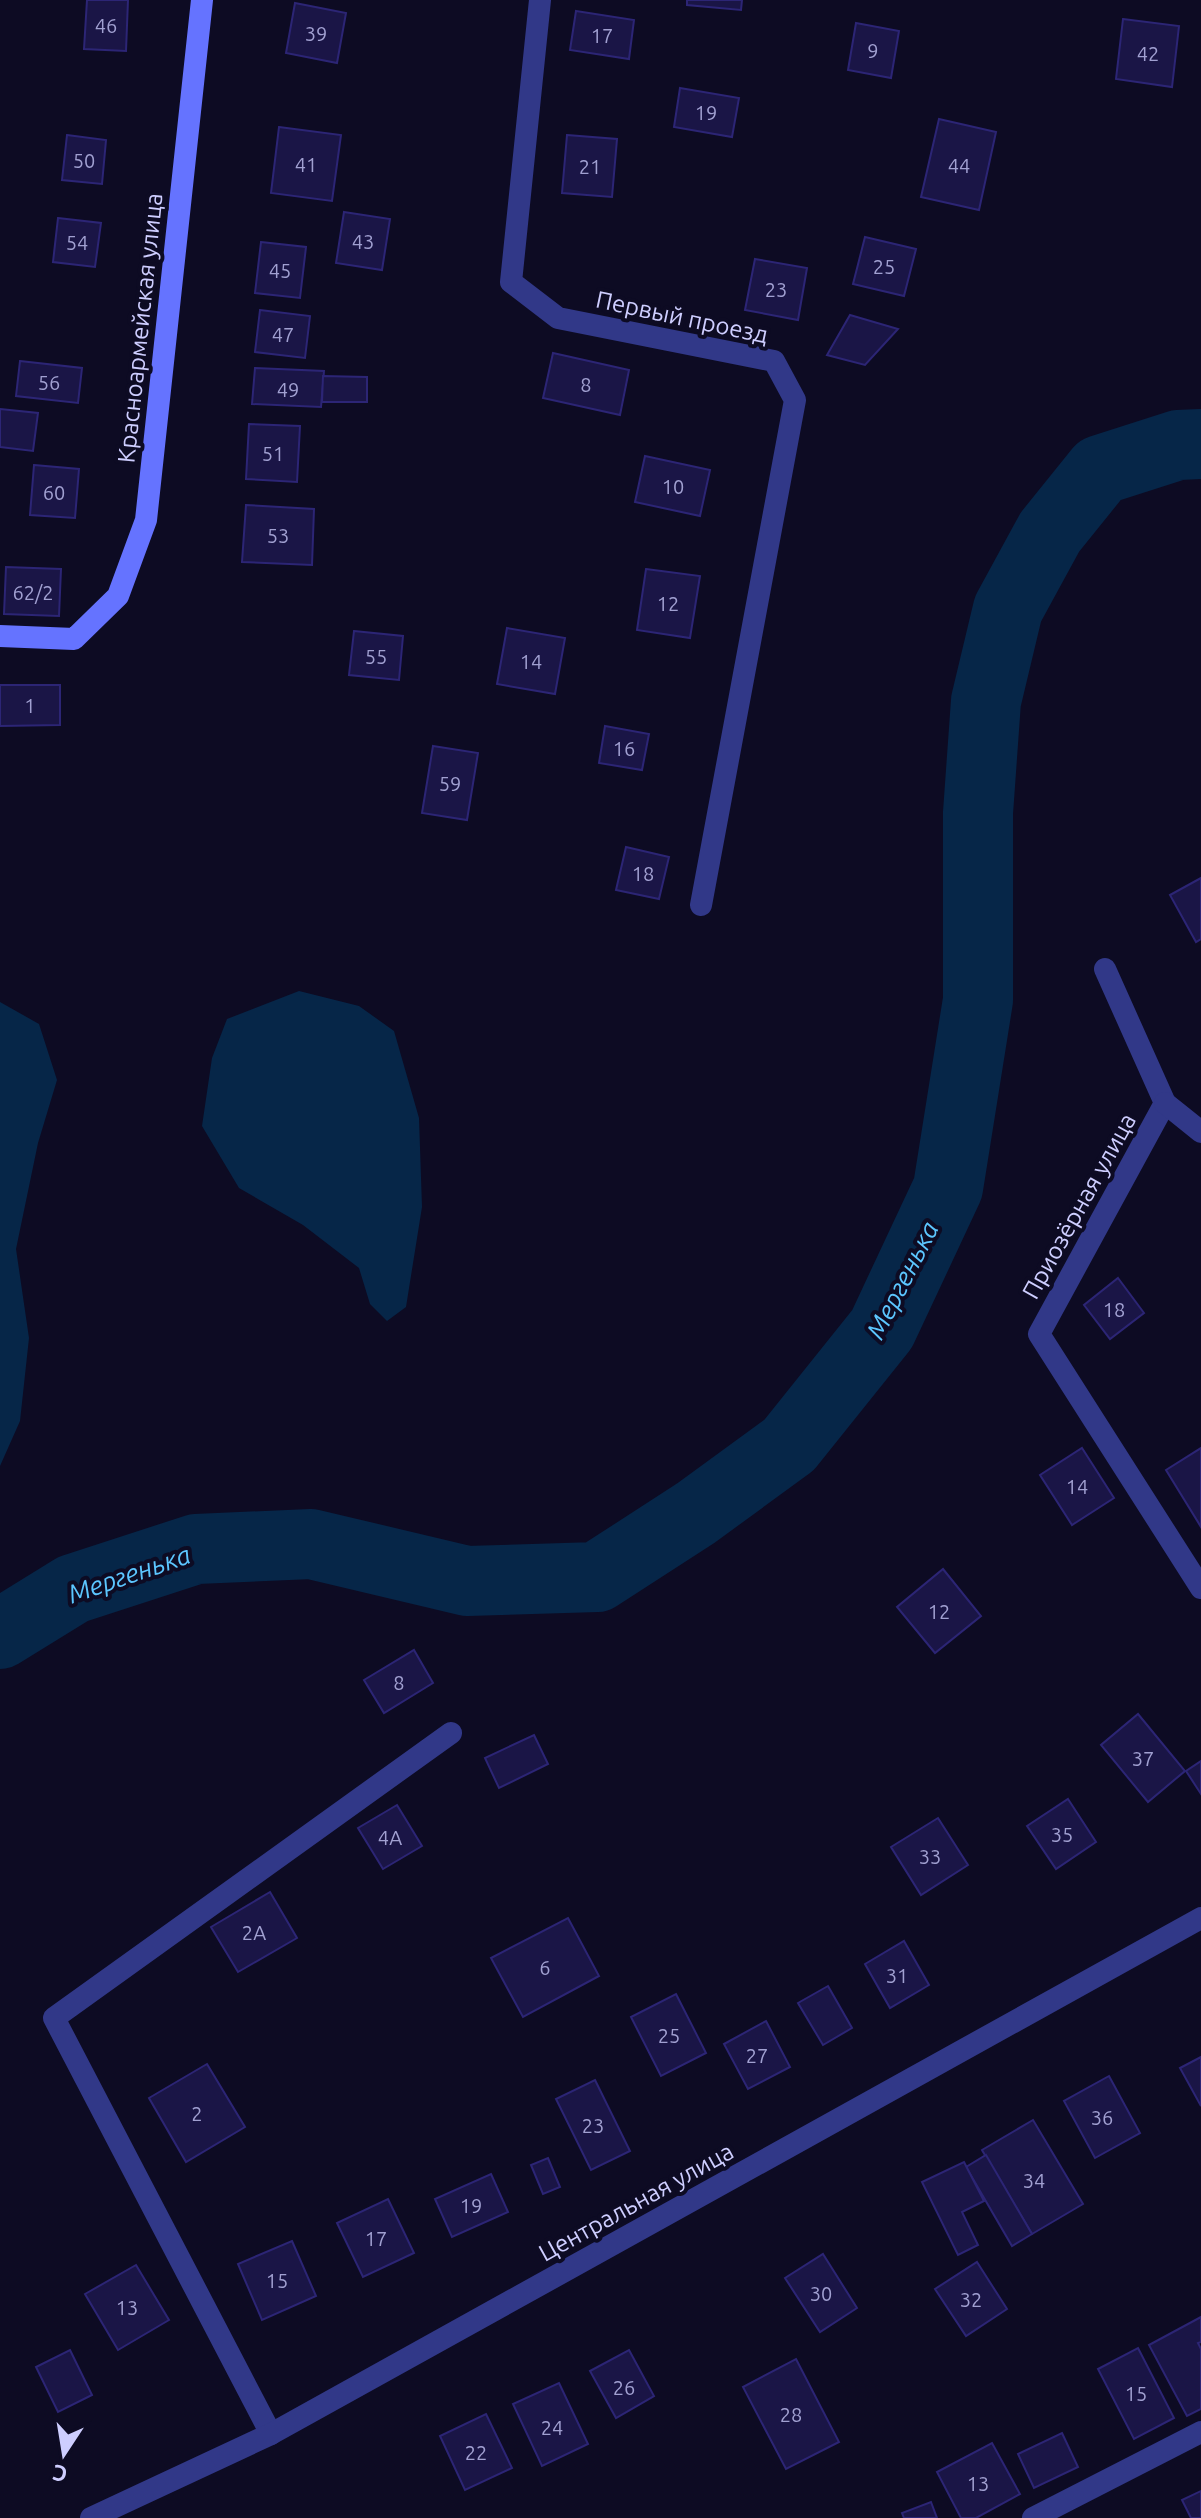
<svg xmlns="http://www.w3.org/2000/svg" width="1201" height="2518" viewBox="0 0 1201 2518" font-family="Ubuntu,sans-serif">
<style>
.water{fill:#062648}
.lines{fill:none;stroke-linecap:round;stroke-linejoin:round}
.river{stroke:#062648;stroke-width:70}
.building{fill:#1a1546;stroke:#2c2575;stroke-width:2}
.minor{stroke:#313888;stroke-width:22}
.secondary{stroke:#6573ff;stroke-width:22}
.labels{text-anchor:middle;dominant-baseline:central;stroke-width:8;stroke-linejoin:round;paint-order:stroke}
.number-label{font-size:20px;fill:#a1a0d1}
.street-label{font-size:24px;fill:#ceceff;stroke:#0d0b23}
.water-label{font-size:26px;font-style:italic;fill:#5cc6ff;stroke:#0d0b23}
</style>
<rect width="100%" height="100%" fill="#0d0b23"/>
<g class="water">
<polygon points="299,991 359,1006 394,1031 419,1118 422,1207 406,1307 387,1321 370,1304 359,1268 303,1225 239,1188 202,1126 212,1058 227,1019"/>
<polygon points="0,1002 39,1024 57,1080 38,1143 16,1249 29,1338 20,1421 0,1466"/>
</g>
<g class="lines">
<polyline class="river" points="0,1634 73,1589 196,1549 311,1544 467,1581 597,1577 696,1513 789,1445 882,1329 948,1188 978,1000 978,813 986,701 1008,609 1050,532 1100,470 1178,445 1201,444"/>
</g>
<g class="building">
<polygon points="87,0 128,0 126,51 84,49"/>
<polygon points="687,0 742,0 741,10 687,5"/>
<polygon points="295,3 346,13 337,63 286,53"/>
<polygon points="576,11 634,20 629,59 570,50"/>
<polygon points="1123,19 1179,26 1172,87 1116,79"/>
<polygon points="856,23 899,31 891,78 848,70"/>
<polygon points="680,88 739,98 732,137 674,127"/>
<polygon points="939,119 996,132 979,210 921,197"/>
<polygon points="279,127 341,135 332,201 271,193"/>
<polygon points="67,135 106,140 102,184 62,180"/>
<polygon points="567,135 617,139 612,197 562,193"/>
<polygon points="344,212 390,219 382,270 336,263"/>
<polygon points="58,218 101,223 95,267 53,262"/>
<polygon points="865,237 916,249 904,296 853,284"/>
<polygon points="261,242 306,247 300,298 255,293"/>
<polygon points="755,259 807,268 798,320 745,310"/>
<polygon points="260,310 310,316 305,358 255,352"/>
<polygon points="850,315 898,329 865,365 827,355"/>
<polygon points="553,353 629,370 620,415 543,398"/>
<polygon points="20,361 82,368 78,403 16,396"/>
<polygon points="255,368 324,371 321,407 252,404"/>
<polygon points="323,376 367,377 367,402 322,402"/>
<polygon points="0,409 38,413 33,451 0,447"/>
<polygon points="249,424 300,426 297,482 246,479"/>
<polygon points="645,456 710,470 700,516 635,502"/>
<polygon points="34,465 79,469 75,518 30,515"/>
<polygon points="246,505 314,509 312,565 242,562"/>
<polygon points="6,567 61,569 59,616 4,614"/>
<polygon points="646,569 700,576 690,638 637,630"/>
<polygon points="507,628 565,638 555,694 497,684"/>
<polygon points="354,631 403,636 399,680 349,675"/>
<polygon points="0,685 60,685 60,725 0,726"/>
<polygon points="605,726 649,734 642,770 599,763"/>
<polygon points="433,746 478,753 467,820 422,813"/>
<polygon points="626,847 669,857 659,899 616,890"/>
<polygon points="1201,878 1201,939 1196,942 1170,895"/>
<polygon points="1118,1278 1144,1313 1110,1339 1084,1305"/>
<polygon points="1082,1448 1114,1498 1072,1525 1040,1475"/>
<polygon points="1201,1448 1201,1527 1166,1470"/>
<polygon points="943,1569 981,1616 935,1653 897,1607"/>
<polygon points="414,1650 433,1683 384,1713 364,1680"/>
<polygon points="1138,1714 1185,1771 1148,1802 1101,1745"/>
<polygon points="534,1735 548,1764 499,1788 485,1758"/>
<polygon points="1201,1761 1201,1794 1186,1771"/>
<polygon points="1068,1799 1096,1842 1056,1869 1027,1826"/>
<polygon points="397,1805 422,1846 383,1869 358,1828"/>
<polygon points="938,1818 968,1865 921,1895 891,1847"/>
<polygon points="270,1892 297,1938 238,1972 211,1927"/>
<polygon points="568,1918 599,1976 523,2017 491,1958"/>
<polygon points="904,1941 929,1985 890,2008 865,1964"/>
<polygon points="828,1986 852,2028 823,2045 798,2003"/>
<polygon points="676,1994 706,2053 661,2076 631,2017"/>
<polygon points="766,2021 790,2067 748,2089 724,2044"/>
<polygon points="1201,2057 1201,2106 1180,2068"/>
<polygon points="207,2064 245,2127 186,2162 149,2098"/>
<polygon points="1109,2076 1140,2133 1095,2158 1064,2101"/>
<polygon points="595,2080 630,2151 591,2170 556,2099"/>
<polygon points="1033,2120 1083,2204 1032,2234 982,2150"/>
<polygon points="986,2155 1032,2234 1012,2246 966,2167"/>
<polygon points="548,2158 560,2187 543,2194 531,2165"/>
<polygon points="964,2162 984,2201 962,2212 978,2245 958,2255 922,2182"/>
<polygon points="491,2174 508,2212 452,2237 435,2199"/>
<polygon points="388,2199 414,2253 363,2277 337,2223"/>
<polygon points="292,2241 316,2296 262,2320 238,2264"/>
<polygon points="823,2254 857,2308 820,2332 785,2278"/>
<polygon points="977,2262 1007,2309 966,2336 935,2289"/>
<polygon points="136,2265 169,2320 118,2350 85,2294"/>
<polygon points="1201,2317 1201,2342 1198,2343 1201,2349 1201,2409 1187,2416 1149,2345"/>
<polygon points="1138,2348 1174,2418 1134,2439 1098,2369"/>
<polygon points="70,2350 92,2395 58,2412 36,2367"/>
<polygon points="629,2350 654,2396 616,2418 590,2371"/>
<polygon points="796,2359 839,2442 786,2469 743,2387"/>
<polygon points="559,2383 588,2444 542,2466 513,2404"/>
<polygon points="486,2414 512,2468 465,2490 440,2436"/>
<polygon points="1062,2433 1078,2467 1034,2488 1018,2454"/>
<polygon points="992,2443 1020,2494 976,2518 961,2518 937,2472"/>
<polygon points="1201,2491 1201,2518 1191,2518 1182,2500"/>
<polygon points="931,2502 937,2518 904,2518 902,2513"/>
</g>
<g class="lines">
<g class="minor">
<polyline points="540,0 511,282 558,318 774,361 795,400 701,905"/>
<polyline points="1105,969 1165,1103 1039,1334 1201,1588"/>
<polyline points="1165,1103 1201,1132"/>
<polyline points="271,2434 54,2018 451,1733"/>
<polyline points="91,2518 271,2434 1201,1918"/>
<polyline points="1033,2518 1201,2432"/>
</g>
<polyline class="secondary" points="0,636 74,639 118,596 146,520 202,0"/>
</g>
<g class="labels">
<g class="number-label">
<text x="106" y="25">46</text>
<text x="316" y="33">39</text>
<text x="602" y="35">17</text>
<text x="873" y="50">9</text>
<text x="1148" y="53">42</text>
<text x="706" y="112">19</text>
<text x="84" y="160">50</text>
<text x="306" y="164">41</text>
<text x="959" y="165">44</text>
<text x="590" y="166">21</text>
<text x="363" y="241">43</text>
<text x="77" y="242">54</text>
<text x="884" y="266">25</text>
<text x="280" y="270">45</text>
<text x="776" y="289">23</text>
<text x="283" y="334">47</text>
<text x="49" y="382">56</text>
<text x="586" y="384">8</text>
<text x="288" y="389">49</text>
<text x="273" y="453">51</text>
<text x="673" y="486">10</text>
<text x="54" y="492">60</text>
<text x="278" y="535">53</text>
<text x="33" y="592">62/2</text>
<text x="668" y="603">12</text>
<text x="376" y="656">55</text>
<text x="531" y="661">14</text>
<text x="30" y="705">1</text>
<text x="624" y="748">16</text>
<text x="450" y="783">59</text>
<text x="643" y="873">18</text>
<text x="1114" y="1309">18</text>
<text x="1077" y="1486">14</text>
<text x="939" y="1611">12</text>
<text x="399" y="1682">8</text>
<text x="1143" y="1758">37</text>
<text x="1062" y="1834">35</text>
<text x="390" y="1837">4А</text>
<text x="930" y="1856">33</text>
<text x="254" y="1932">2А</text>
<text x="545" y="1967">6</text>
<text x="897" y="1975">31</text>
<text x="669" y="2035">25</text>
<text x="757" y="2055">27</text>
<text x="197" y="2113">2</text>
<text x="1102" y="2117">36</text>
<text x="593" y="2125">23</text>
<text x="1034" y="2180">34</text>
<text x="471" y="2205">19</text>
<text x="376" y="2238">17</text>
<text x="277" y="2280">15</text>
<text x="821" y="2293">30</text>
<text x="971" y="2299">32</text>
<text x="127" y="2307">13</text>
<text x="624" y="2387">26</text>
<text x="1136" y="2393">15</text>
<text x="791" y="2414">28</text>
<text x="552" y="2427">24</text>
<text x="476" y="2452">22</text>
<text x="978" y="2483">13</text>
</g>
<g class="street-label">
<text transform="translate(682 317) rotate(12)">Первый проезд</text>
<text transform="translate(140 328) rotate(-84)">Красноармейская улица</text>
<text transform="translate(1079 1206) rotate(-61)">Приозёрная улица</text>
<text transform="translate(636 2202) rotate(-29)">Центральная улица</text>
</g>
<g class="water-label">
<text transform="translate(902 1280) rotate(-63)">Мергенька</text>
<text transform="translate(129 1574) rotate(-19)">Мергенька</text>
</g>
</g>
<g transform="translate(64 2454) rotate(192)" stroke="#0d0b23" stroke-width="6" paint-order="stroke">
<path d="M0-6L14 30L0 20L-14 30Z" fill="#ceceff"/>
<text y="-12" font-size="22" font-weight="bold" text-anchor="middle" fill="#ceceff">С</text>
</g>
</svg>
